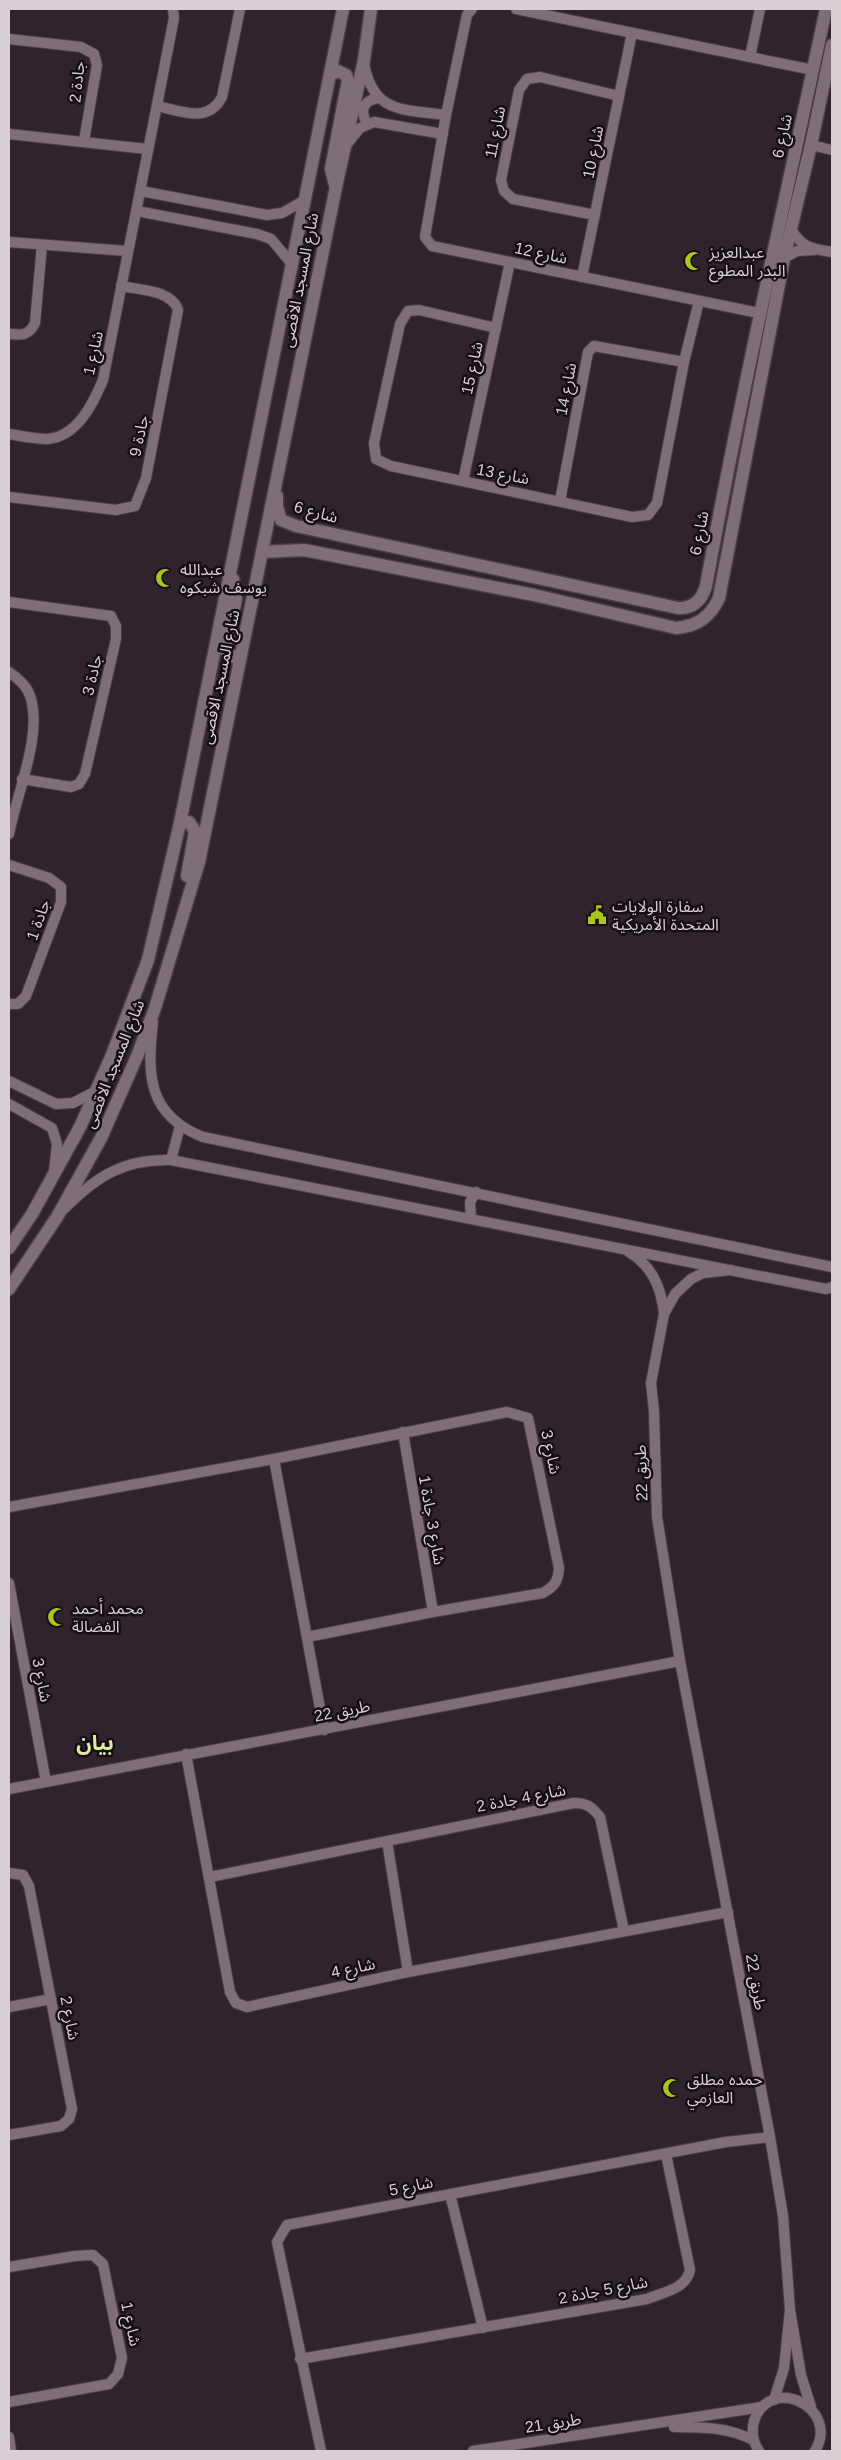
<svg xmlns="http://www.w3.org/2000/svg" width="841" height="2460" viewBox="0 0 841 2460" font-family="Arial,'Noto Sans Arabic',sans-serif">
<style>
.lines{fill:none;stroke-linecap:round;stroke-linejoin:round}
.street-casing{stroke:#4b3f47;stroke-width:12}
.secondary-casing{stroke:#4b3f47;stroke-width:15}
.street{stroke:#7f6e7a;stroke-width:10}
.secondary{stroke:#7f6e7a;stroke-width:12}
.labels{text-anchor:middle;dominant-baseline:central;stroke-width:5;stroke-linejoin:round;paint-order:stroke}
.street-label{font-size:16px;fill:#d8cfd5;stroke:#150f13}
.poi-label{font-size:16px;fill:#d8cfd5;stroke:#150f13;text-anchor:start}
.district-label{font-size:21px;font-weight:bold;fill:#dceca0;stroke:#150f13}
</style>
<rect width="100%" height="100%" fill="#31232d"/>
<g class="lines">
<g class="street-casing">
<g id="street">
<polyline points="472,9 467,15 446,115 425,237 432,246 759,313"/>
<polyline points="516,9 813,70"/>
<polyline points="9,39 81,47 94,54 97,65 84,141"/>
<polyline points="750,57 760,9"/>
<path d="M364 63C373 114 403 109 446 115"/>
<path d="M157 106C181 111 208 124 222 97L240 9"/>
<path d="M367 124C360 111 362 101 378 98"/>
<polyline points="9,134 147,149"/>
<polyline points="347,144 360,128 374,122 443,134"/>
<polyline points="811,145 832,150"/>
<polyline points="141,191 267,215 282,213 305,200"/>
<polyline points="137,211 257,234 271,239 292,264"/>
<polyline points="595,215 513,199 504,191 501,180 519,90 527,79 540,77 619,96"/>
<path d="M791 229C802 248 812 249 832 252"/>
<polyline points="9,242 127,251"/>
<polyline points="784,258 797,251 814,250"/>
<polyline points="582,277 632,33"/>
<polyline points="496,328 419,310 408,311 400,324 374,443 376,459 391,466 632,517 648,515 657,503 684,362 699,301"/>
<path d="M9 334C21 335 29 336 35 323L42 245"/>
<path d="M9 434C21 436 35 439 47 439 77 437 93 404 103 380L174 18 173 9"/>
<polyline points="463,481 510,262"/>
<path d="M9 497 116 510 135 506 146 478 178 310C172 290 140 290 121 286"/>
<polyline points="560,501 588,352 594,346 684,362"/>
<polyline points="9,602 111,616 116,626 116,639 85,774 79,784 71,787 22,779"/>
<path d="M9 672C16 677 24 683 28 691 46 728 16 795 9 834"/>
<polyline points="9,865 49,878 61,887 61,902 26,996 18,1004 9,1004"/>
<path d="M153 1022C147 1074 147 1115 203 1137L832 1267"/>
<polyline points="9,1081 56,1104 73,1103 96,1091"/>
<polyline points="9,1104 52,1128 57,1144 54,1172"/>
<polyline points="171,1160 180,1126"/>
<path d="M64 1209C97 1176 123 1159 171 1160L826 1289 832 1287"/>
<polyline points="471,1219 470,1202 476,1192"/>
<path d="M629 1252C652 1266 661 1287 664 1313"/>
<polyline points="731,1270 703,1273 691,1279 675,1294 664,1314 651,1383 654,1411 657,1517 680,1661 770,2137 783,2216 790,2310"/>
<polyline points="403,1432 433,1612"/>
<polyline points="274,1459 324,1730"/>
<path d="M9 1507 274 1459 507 1412 528 1418 559 1568C558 1581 555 1586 543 1593L433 1612 307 1637"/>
<polyline points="9,1583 46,1782"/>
<polyline points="186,1754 230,1992 236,2003 247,2007 408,1972 728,1912"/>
<polyline points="9,1789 680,1661"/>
<polyline points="387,1841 408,1972"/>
<polyline points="9,1873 23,1875 29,1886 72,2109 69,2119 61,2126 9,2135"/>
<path d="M210 1877 574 1803C587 1803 592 1807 600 1817L624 1931"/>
<polyline points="9,2007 51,1999"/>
<polyline points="450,2194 483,2328"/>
<polyline points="9,2267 75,2256 93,2255 103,2264 122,2358 118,2374 109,2384 9,2402"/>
<path d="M300 2359 647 2299C664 2292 686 2289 690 2270L666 2154"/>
<polyline points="774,2400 784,2368 790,2310 801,2375 811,2407"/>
<path d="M674 2427C701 2427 728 2427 753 2440"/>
<polyline points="9,2437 11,2451"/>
<polyline points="321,2451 277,2242 287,2225 726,2142 770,2137"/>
<polyline points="473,2451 762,2407"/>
<path d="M759 2451C753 2442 751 2432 754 2421 770 2373 841 2408 815 2451"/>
</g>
</g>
<g class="secondary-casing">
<g id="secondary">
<polyline points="330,75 338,71 346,75 348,80 331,169 335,185"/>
<path d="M277 496V507L281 520 296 526 678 608C693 609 702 600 706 586 741 393 785 201 826 9"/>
<path d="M262 552 304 550 534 595 676 628C698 626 710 617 719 598L784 258 811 145 832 45"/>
<polyline points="233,579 236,599 225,650 233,657 241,655"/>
<polyline points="180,823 189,822 195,831 187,876"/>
<polyline points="9,1248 32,1214 80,1127 112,1055 148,960 180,823 343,9"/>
<polyline points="9,1289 57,1217 101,1138 138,1054 155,1008 199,862 336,187 364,60 371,9"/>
</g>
</g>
<use href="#street" class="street"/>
<use href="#secondary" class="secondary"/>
</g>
<defs>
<g id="mosque-bare" transform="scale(1.5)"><path d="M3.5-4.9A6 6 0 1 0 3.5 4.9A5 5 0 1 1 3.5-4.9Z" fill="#adc60f" stroke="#150f13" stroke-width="2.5" paint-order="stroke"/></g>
<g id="civic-bare" transform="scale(1.5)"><path d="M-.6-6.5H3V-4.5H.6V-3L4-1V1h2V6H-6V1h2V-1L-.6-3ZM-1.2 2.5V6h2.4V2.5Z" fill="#adc60f" stroke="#150f13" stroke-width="2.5" paint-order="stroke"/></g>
</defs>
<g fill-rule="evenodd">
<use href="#mosque-bare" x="694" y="261"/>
<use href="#mosque-bare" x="165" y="578"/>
<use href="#civic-bare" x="597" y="915"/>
<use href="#mosque-bare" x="57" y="1617"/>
<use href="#mosque-bare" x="672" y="2088"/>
</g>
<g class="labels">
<g class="street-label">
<text transform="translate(77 82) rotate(-84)">جادة 2</text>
<text transform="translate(495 132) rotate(-79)">شارع 11</text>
<text transform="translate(782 136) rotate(-78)">شارع 6</text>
<text transform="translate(593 152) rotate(-79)">شارع 10</text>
<text transform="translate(541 253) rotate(12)">شارع 12</text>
<text transform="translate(300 280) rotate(-79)">شارع المسجد الاقصى</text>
<text transform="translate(93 353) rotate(-78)">شارع 1</text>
<text transform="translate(472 368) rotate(-78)">شارع 15</text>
<text transform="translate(566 389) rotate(-79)">شارع 14</text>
<text transform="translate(139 436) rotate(-78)">جادة 9</text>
<text transform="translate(503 474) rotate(11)">شارع 13</text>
<text transform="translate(316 512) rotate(15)">شارع 6</text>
<text transform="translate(699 533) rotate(-79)">شارع 6</text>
<text transform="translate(92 675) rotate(-77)">جادة 3</text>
<text transform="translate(220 677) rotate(-78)">شارع المسجد الاقصى</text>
<text transform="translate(38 920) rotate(-71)">جادة 1</text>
<text transform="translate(114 1064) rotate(-68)">شارع المسجد الاقصى</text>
<text transform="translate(551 1452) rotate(78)">شارع 3</text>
<text transform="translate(641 1473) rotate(-92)">طريق 22</text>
<text transform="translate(432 1520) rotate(80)">شارع 3 جادة 1</text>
<text transform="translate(42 1680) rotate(79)">شارع 3</text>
<text transform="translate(342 1711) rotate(-11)">طريق 22</text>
<text transform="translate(521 1798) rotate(-11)">شارع 4 جادة 2</text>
<text transform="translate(353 1968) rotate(-12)">شارع 4</text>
<text transform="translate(756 1982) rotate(80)">طريق 22</text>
<text transform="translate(70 2018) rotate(79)">شارع 2</text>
<text transform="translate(411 2186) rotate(-11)">شارع 5</text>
<text transform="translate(603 2290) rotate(-11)">شارع 5 جادة 2</text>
<text transform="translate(131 2324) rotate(78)">شارع 1</text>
<text transform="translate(553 2423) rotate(-9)">طريق 21</text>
</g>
<g class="poi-label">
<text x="709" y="252">عبدالعزيز<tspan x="709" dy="18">البدر المطوع</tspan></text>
<text x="180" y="569">عبدالله<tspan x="180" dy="18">يوسف شبكوه</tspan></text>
<text x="612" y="906">سفارة الولايات<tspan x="612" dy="18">المتحدة الأمريكية</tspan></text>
<text x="72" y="1608">محمد أحمد<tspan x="72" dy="18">الفضالة</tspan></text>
<text x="687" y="2079">حمده مطلق<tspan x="687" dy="18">العازمي</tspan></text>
</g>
<g class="district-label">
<text x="95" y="1742">بيان</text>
</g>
</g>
<rect width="841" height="2460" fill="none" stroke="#d8cfd5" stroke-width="20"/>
</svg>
